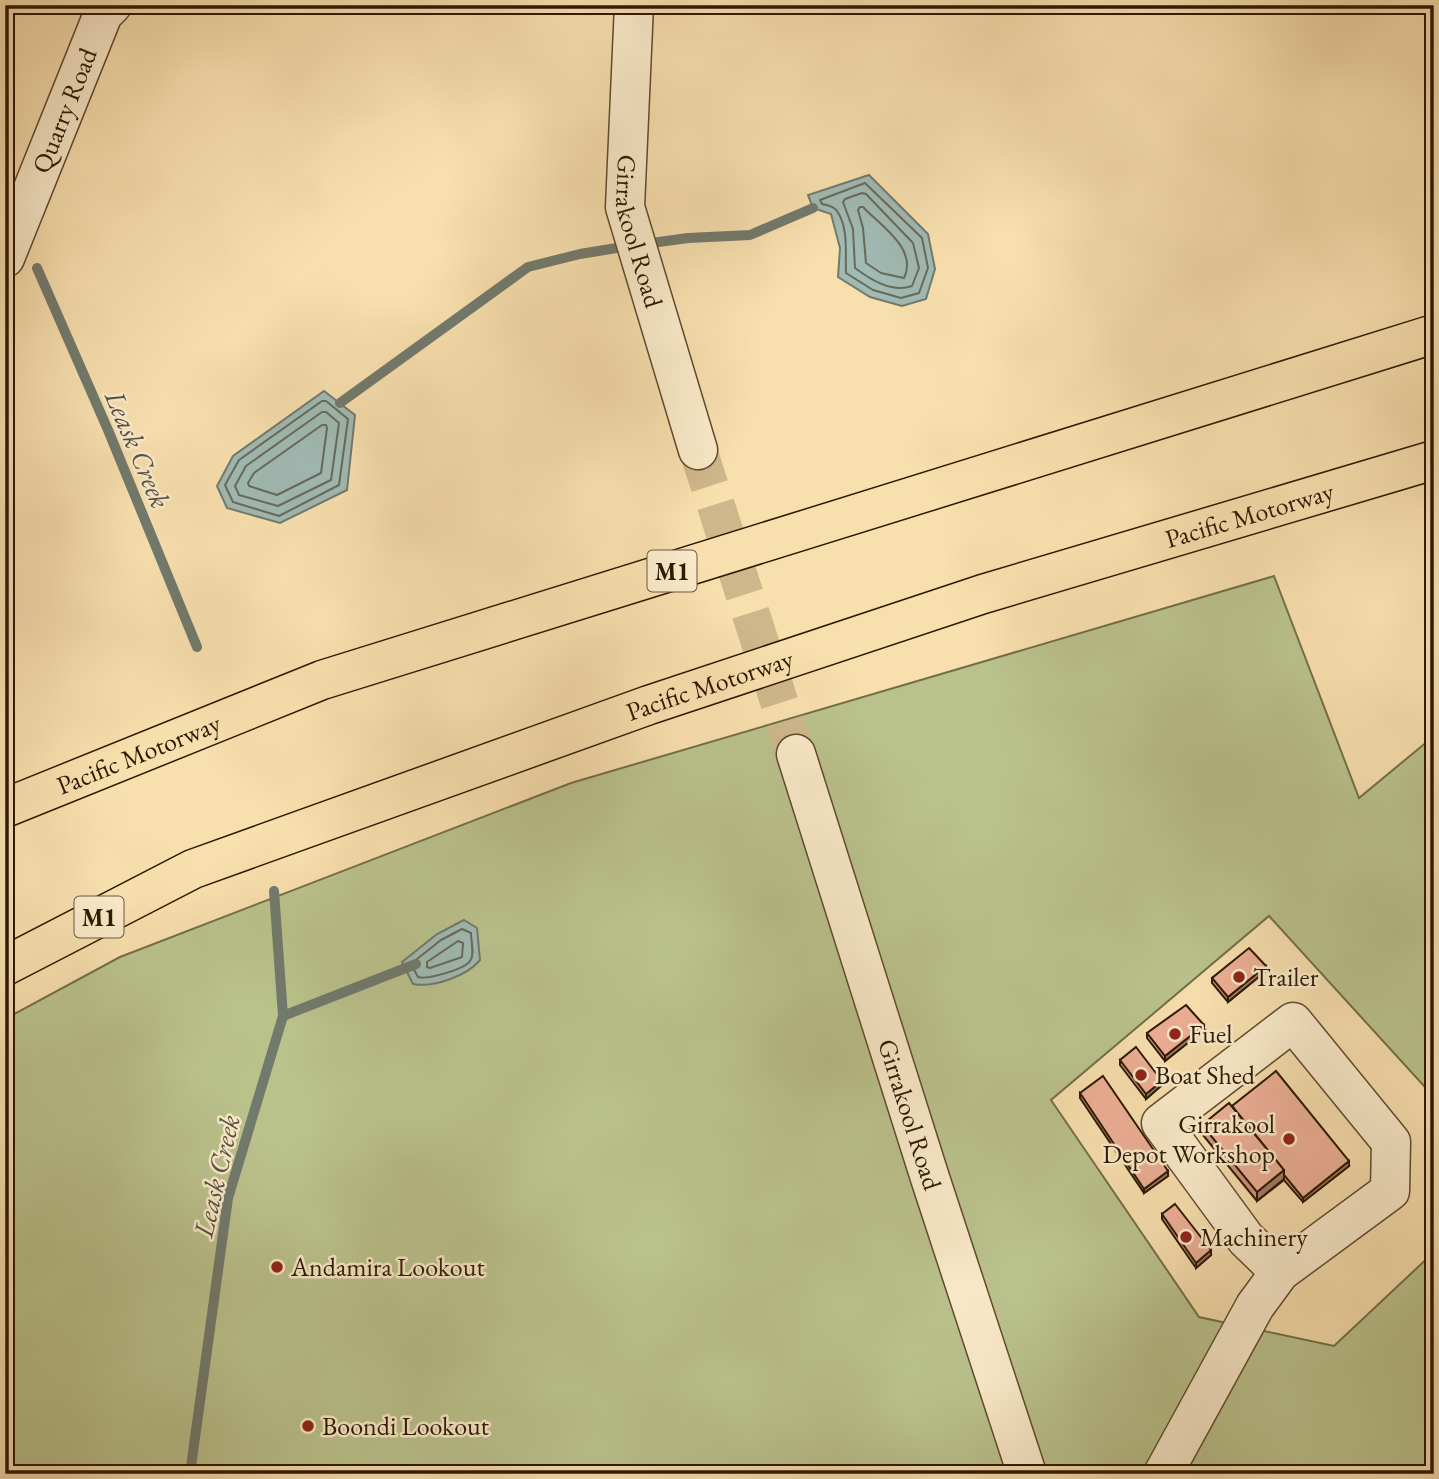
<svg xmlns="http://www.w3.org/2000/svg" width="1439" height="1479" viewBox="0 0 1439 1479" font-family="'EB Garamond',serif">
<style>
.green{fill:#bac28c;stroke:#736e48;stroke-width:2}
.water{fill:#a0bab4;stroke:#727a6d;stroke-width:2}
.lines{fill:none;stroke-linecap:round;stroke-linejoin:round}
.shore{stroke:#666a5c;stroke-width:2}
.stream{stroke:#727a6d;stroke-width:10}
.minor-tunnel{stroke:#cfb78c;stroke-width:38;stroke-dasharray:38 19;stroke-linecap:butt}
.minor-casing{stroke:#5f4a2e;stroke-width:41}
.highway-casing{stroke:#2c1903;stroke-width:41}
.minor{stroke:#faeaca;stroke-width:38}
.highway{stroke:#f8dfae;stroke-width:38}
.wall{fill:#cc9681;stroke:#2c1903;stroke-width:2}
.shaded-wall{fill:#a67a69;stroke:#2c1903;stroke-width:2}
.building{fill:#edaf96;stroke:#2c1903;stroke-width:2}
.poi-dot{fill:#8f2418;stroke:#faeaca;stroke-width:2.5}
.labels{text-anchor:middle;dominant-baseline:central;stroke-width:5;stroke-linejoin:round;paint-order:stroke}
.shield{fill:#faeaca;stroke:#6a583f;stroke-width:2}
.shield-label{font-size:24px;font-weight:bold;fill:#2c1903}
.street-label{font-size:26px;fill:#2c1903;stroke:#faeaca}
.poi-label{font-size:26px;fill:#2c1903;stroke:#faeaca;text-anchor:start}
.water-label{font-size:28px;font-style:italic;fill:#555141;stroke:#faeaca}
</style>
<rect width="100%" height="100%" fill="#f8dfae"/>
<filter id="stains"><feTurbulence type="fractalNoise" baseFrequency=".00286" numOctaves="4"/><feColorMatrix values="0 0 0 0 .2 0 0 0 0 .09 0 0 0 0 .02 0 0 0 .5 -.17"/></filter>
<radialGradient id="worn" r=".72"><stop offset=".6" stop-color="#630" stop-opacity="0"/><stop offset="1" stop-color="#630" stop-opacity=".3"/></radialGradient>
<polygon class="green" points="1274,576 1359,798 1434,736 1434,1097 1269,916 1051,1100 1199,1317 1334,1346 1434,1252 1434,1474 5,1474 5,1019 120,957 571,783"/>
<g class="water">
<polygon points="869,175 928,234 935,269 926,299 902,306 870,297 838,277 840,248 831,214 813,208 808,195"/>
<polygon points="324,391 355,415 347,490 280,523 227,508 217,486 233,456"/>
<path d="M464 920 477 928 480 960C467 976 433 988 413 984L402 962 437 934Z"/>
</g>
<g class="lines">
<g class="shore">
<path d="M865 183 922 238 928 268 919 293 901 298 873 290 846 273C845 254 849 228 837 211 834 206 827 205 822 204L820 200Z"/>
<path d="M862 193 866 194 913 243 919 268 912 286C892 293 871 280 855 268L853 229 843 202 845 199Z"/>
<path d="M860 207H863C881 226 918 249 904 278L881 273 866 263 863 228 858 210Z"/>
<polygon points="322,401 326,401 348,419 339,485 279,516 233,502 225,485 239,460"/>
<polygon points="322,412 326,412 339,423 331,480 278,506 239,495 235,486 246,466"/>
<polygon points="322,425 326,425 327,428 321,473 277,495 249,486 248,483 254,473"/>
<path d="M462 929 471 933C471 942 475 954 470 961 465 969 427 980 418 977L412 966V963L441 940Z"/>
<polygon points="458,941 463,943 462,957 430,968 427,967 427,962"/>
</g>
<g class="stream">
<polyline points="644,244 688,238 750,235 813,208"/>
<polyline points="37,268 108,430 197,647"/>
<polyline points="340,403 528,267 580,254 629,246"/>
<polyline points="283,1016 416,964"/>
<polyline points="190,1474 228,1198 283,1016 274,891"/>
</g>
<polyline class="minor-tunnel" points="698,450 796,754"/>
<g class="minor-casing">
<g id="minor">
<path id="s1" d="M634 5 625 207 698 450"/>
<path id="s2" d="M5 258 103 14 112 5"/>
<path id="s3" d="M796 754 930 1178 1027 1474"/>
<polyline points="1163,1474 1255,1306 1280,1272 1390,1191 1391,1142 1293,1022 1161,1123 1246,1239 1280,1272"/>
</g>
</g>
<g class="highway-casing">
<g id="highway">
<path id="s4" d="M5 808 322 680 1434 334"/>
<path id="s5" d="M5 966 193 869 649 705 983 594 1434 460"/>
</g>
</g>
<use href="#minor" class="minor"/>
<use href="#highway" class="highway"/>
</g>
<g class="wall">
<polygon points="1266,971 1228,1002 1212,983 1212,978"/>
<polygon points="1204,1030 1165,1061 1147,1038 1147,1033"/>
<polygon points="1120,1060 1162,1085 1146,1099 1120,1065"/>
<polygon points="1080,1093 1168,1176 1144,1193 1080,1098"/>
<polygon points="1232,1106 1349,1166 1303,1202 1284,1180 1257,1201 1202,1134 1202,1125"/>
<polygon points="1162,1214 1211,1255 1196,1268 1162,1219"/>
</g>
<g class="shaded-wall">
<polygon points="1266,966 1266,971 1228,1002 1228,997"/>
<polygon points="1204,1025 1204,1030 1165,1061 1165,1056"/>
<polygon points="1162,1081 1162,1085 1146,1099 1146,1094"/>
<polygon points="1349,1161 1349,1166 1303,1202 1303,1198"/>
<polygon points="1284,1170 1284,1179 1257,1201 1257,1192"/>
<polygon points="1168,1171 1168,1176 1144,1193 1144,1189"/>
<polygon points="1211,1250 1211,1255 1196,1268 1196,1263"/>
</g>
<g class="building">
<polygon points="1249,948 1266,966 1228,997 1212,978"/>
<polygon points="1186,1005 1204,1025 1165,1056 1147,1033"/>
<polygon points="1136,1047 1162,1081 1146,1094 1120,1060"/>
<polygon points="1276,1071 1349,1161 1303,1198 1284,1175 1284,1170 1232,1106"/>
<polygon points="1103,1076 1168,1171 1144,1189 1080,1093"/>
<polygon points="1229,1103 1284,1170 1257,1192 1202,1125"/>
<polygon points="1175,1204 1211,1250 1196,1263 1162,1214"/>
</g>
<g class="poi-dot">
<circle cx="1239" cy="977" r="7"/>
<circle cx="1175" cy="1034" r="7"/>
<circle cx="1141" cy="1075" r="7"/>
<circle cx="1289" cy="1139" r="7"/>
<circle cx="1186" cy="1237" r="7"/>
<circle cx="277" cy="1267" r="7"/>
<circle cx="308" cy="1426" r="7"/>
</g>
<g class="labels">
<g class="shield">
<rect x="647.5" y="550.5" width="49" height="41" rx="5"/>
<rect x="74.5" y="896.5" width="49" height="41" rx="5"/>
</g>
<g class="shield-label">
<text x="672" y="571">M1</text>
<text x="99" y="917">M1</text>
</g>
<g class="street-label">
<text stroke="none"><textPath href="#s2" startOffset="159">Quarry Road</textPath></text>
<text stroke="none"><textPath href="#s1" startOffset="228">Girrakool Road</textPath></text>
<text stroke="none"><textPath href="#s5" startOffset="1326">Pacific Motorway</textPath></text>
<text stroke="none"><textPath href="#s5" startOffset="760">Pacific Motorway</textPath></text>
<text stroke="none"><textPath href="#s4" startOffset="144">Pacific Motorway</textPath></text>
<text stroke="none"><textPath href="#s3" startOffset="378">Girrakool Road</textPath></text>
</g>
<g class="poi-label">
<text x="1253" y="977">Trailer</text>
<text x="1189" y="1034">Fuel</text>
<text x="1155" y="1075">Boat Shed</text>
<text x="1275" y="1124" text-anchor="end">Girrakool<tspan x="1275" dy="30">Depot Workshop</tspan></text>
<text x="1200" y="1237">Machinery</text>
<text x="291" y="1267">Andamira Lookout</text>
<text x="322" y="1426">Boondi Lookout</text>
</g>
<g class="water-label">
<text transform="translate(138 449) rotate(67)">Leask Creek</text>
<text transform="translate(216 1176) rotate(-77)">Leask Creek</text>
</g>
</g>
<rect width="1439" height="1479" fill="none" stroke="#f8dfae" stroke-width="28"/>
<rect x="7" y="7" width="1425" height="1465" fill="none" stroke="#2c1903" stroke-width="3.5"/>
<rect x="14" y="14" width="1411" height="1451" fill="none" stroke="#2c1903" stroke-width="2"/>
<rect width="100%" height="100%" filter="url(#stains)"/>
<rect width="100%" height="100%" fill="url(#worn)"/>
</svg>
